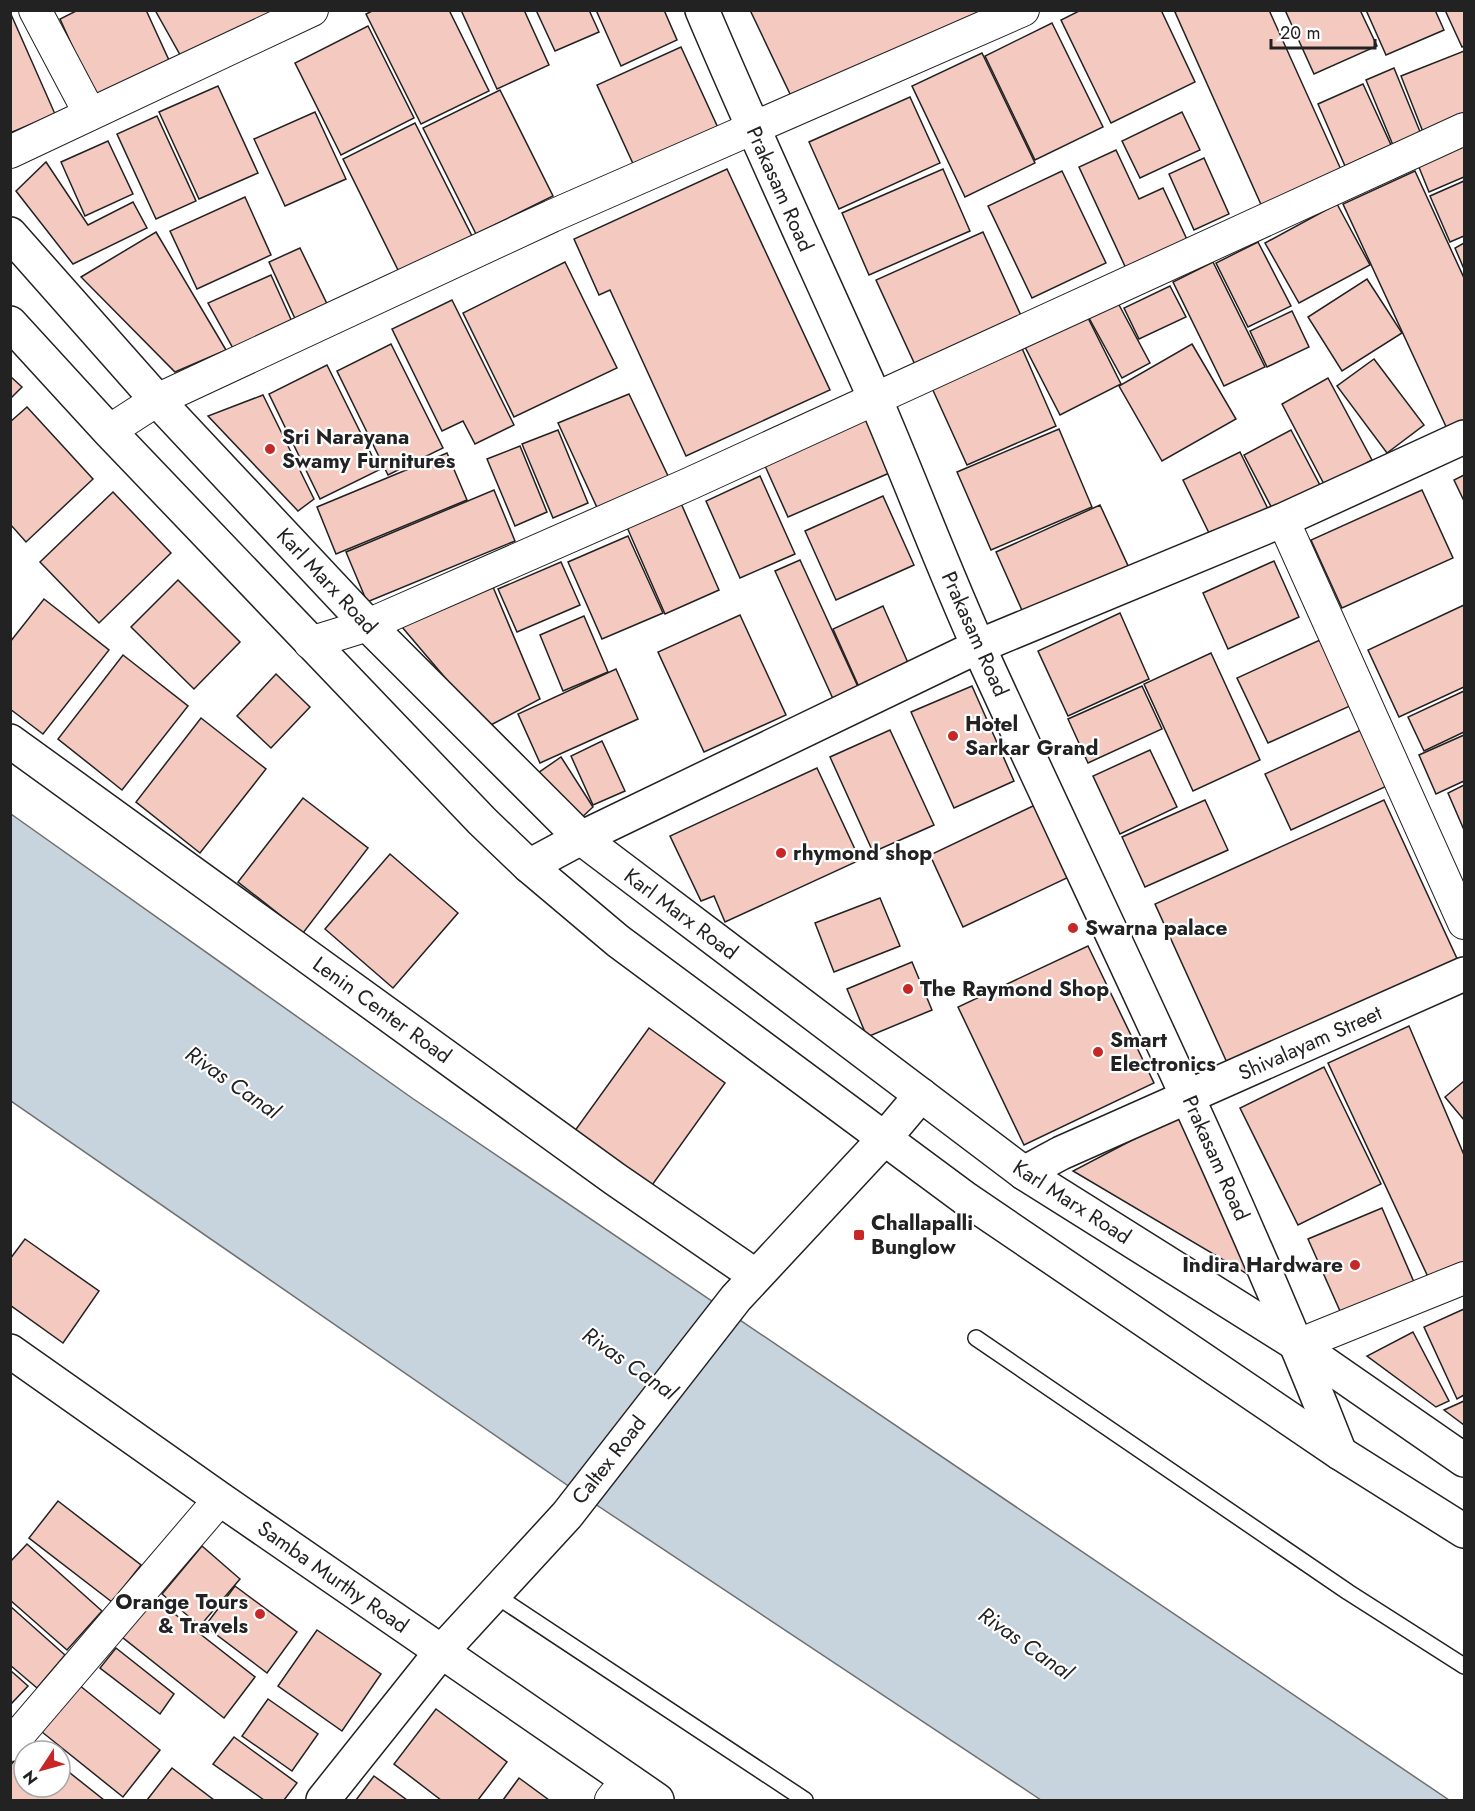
<svg xmlns="http://www.w3.org/2000/svg" width="1475" height="1811" viewBox="0 0 1475 1811" font-family="Jost,sans-serif">
<style>
.water{fill:#c7d3dd;stroke:#6f6f6f;stroke-width:1.5}
.building{fill:#f3c9c0;stroke:#222;stroke-width:1.5}
.lines{fill:none;stroke-linecap:round;stroke-linejoin:round}
.lane-casing{stroke:#222;stroke-width:18}
.street-casing{stroke:#222;stroke-width:34}
.secondary-casing{stroke:#222;stroke-width:36}
.lane{stroke:#fff;stroke-width:15}
.street{stroke:#fff;stroke-width:32}
.secondary{stroke:#fff;stroke-width:33}
.poi-dot{fill:#c62828;stroke:#fff;stroke-width:2}
.labels{text-anchor:middle;dominant-baseline:central;stroke-width:4.5;stroke-linejoin:round;paint-order:stroke}
.street-label{font-size:21px;fill:#222;stroke:#fff}
.poi-label{font-size:21px;font-weight:bold;fill:#222;stroke:#fff;text-anchor:start}
.water-label{font-size:22px;font-style:italic;fill:#222;stroke:#fff}
</style>
<rect width="100%" height="100%" fill="#fff"/>
<polygon class="water" points="11,814 412,1098 1449,1800 1041,1800 580,1494 11,1101"/>
<g class="building">
<polygon points="78,10 146,10 173,69 98,103 60,19"/>
<polygon points="155,10 273,10 277,18 183,60"/>
<polygon points="374,10 449,10 489,91 421,124 366,14"/>
<polygon points="461,10 524,10 549,65 497,89"/>
<polygon points="536,10 589,10 599,32 555,51"/>
<polygon points="596,10 664,10 677,40 621,66"/>
<polygon points="750,10 976,10 977,13 791,96"/>
<polygon points="1081,10 1161,10 1195,82 1111,123 1061,20"/>
<polygon points="1179,10 1269,10 1343,174 1263,209 1175,12"/>
<polygon points="1285,10 1360,10 1377,46 1314,74"/>
<polygon points="1366,10 1435,10 1444,30 1386,55"/>
<polygon points="1445,10 1464,10 1464,46 1462,47"/>
<polygon points="10,12 55,114 10,133"/>
<polygon points="1052,23 1103,127 1035,160 985,56"/>
<polygon points="368,26 414,118 341,155 295,63"/>
<polygon points="681,47 719,130 635,168 597,85"/>
<polygon points="1464,51 1464,116 1423,132 1401,76"/>
<polygon points="982,53 1035,163 965,197 912,86"/>
<polygon points="1394,68 1423,139 1395,150 1366,80"/>
<polygon points="1363,84 1391,145 1345,166 1318,104"/>
<polygon points="218,86 258,173 199,199 159,112"/>
<polygon points="500,90 553,196 476,234 423,128"/>
<polygon points="910,97 940,163 839,209 809,142"/>
<polygon points="315,112 346,179 285,206 254,139"/>
<polygon points="1182,112 1200,150 1140,178 1122,141"/>
<polygon points="157,116 196,201 156,219 117,134"/>
<polygon points="415,123 473,238 400,274 343,159"/>
<polygon points="1464,139 1464,177 1429,192 1416,160"/>
<polygon points="108,141 133,194 85,216 61,162"/>
<polygon points="1116,150 1139,199 1163,188 1190,246 1129,275 1079,167"/>
<polygon points="1204,158 1229,214 1194,230 1169,174"/>
<polygon points="46,162 88,225 133,202 147,228 73,264 16,191"/>
<polygon points="727,169 830,390 686,456 610,290 599,295 574,239"/>
<polygon points="943,169 970,231 869,275 842,213"/>
<polygon points="1062,171 1106,263 1032,298 988,206"/>
<polygon points="1415,171 1464,278 1464,426 1449,433 1343,204"/>
<polygon points="1464,181 1464,236 1450,242 1430,196"/>
<polygon points="245,197 271,255 197,289 170,231"/>
<polygon points="1337,204 1370,265 1299,303 1265,243"/>
<polygon points="156,232 226,350 175,372 81,277"/>
<polygon points="983,232 1023,320 917,369 876,280"/>
<polygon points="1258,242 1291,306 1248,327 1216,263"/>
<polygon points="1464,243 1464,269 1455,248"/>
<polygon points="300,248 330,310 298,325 269,262"/>
<polygon points="565,262 617,368 514,417 463,313"/>
<polygon points="1213,262 1265,367 1224,386 1173,282"/>
<polygon points="271,275 294,326 234,350 208,303"/>
<polygon points="1367,279 1402,333 1342,371 1308,317"/>
<polygon points="1170,286 1186,317 1139,339 1124,308"/>
<polygon points="452,300 514,425 475,444 463,421 442,431 392,329"/>
<polygon points="1118,303 1150,363 1122,378 1089,318"/>
<polygon points="1292,311 1309,347 1267,367 1250,331"/>
<polygon points="1087,316 1121,384 1060,415 1025,347"/>
<polygon points="391,344 443,448 388,475 337,371"/>
<polygon points="1192,344 1236,419 1162,461 1119,386"/>
<polygon points="1021,346 1056,426 967,465 931,386"/>
<polygon points="1374,359 1424,425 1387,453 1337,386"/>
<polygon points="327,365 379,470 320,499 269,394"/>
<polygon points="10,376 22,387 10,399"/>
<polygon points="1328,378 1372,460 1325,486 1282,404"/>
<polygon points="629,394 669,478 600,514 558,423"/>
<polygon points="263,395 314,499 298,511 208,416"/>
<polygon points="27,407 93,479 26,542 10,524 10,422"/>
<polygon points="868,411 894,471 788,517 761,457"/>
<polygon points="1059,429 1092,507 991,550 957,472"/>
<polygon points="558,430 588,503 553,518 522,444"/>
<polygon points="1291,430 1322,489 1275,514 1244,455"/>
<polygon points="520,446 547,512 515,526 487,459"/>
<polygon points="1240,452 1269,511 1212,539 1183,480"/>
<polygon points="447,453 467,500 336,554 317,507"/>
<polygon points="1464,475 1464,501 1454,480"/>
<polygon points="760,476 795,554 740,578 706,501"/>
<polygon points="494,490 515,541 367,602 346,552"/>
<polygon points="1422,490 1453,558 1342,608 1311,540"/>
<polygon points="113,492 171,553 99,623 40,562"/>
<polygon points="883,496 914,565 836,600 805,531"/>
<polygon points="680,501 719,590 665,614 626,525"/>
<polygon points="1100,505 1130,570 1025,617 996,552"/>
<polygon points="628,536 663,613 602,639 568,562"/>
<polygon points="800,560 859,689 834,701 775,571"/>
<polygon points="1274,561 1299,617 1228,649 1203,593"/>
<polygon points="561,562 580,605 517,632 498,589"/>
<polygon points="178,580 240,642 194,689 131,627"/>
<polygon points="493,587 540,699 487,727 402,627"/>
<polygon points="44,599 109,650 43,734 10,709 10,642"/>
<polygon points="1464,605 1464,687 1399,717 1368,650"/>
<polygon points="883,606 909,665 859,687 833,629"/>
<polygon points="1120,613 1149,679 1068,716 1038,651"/>
<polygon points="740,615 786,715 704,752 658,652"/>
<polygon points="584,616 608,672 563,691 540,635"/>
<polygon points="1320,640 1350,706 1268,743 1237,678"/>
<polygon points="1211,653 1260,760 1193,791 1144,684"/>
<polygon points="123,655 188,706 122,790 58,739"/>
<polygon points="616,669 638,719 540,763 518,714"/>
<polygon points="276,674 310,707 271,748 237,716"/>
<polygon points="972,686 1014,781 954,808 911,712"/>
<polygon points="1142,686 1162,729 1088,763 1068,719"/>
<polygon points="1464,691 1464,732 1424,751 1408,717"/>
<polygon points="201,718 266,769 200,853 136,802"/>
<polygon points="890,730 934,825 873,852 830,757"/>
<polygon points="1361,730 1387,786 1291,830 1265,774"/>
<polygon points="1464,735 1464,781 1436,794 1419,755"/>
<polygon points="602,741 625,791 593,805 571,756"/>
<polygon points="1150,750 1177,807 1120,834 1093,776"/>
<polygon points="561,757 593,807 579,820 538,773"/>
<polygon points="817,768 860,860 725,922 714,896 701,901 670,836"/>
<polygon points="1464,785 1464,830 1448,793"/>
<polygon points="303,798 368,848 303,933 238,882"/>
<polygon points="1205,800 1228,850 1145,887 1122,837"/>
<polygon points="1384,800 1459,963 1229,1067 1155,904"/>
<polygon points="1035,805 1069,877 963,927 930,855"/>
<polygon points="390,854 458,913 393,988 325,929"/>
<polygon points="880,898 900,946 834,972 815,923"/>
<polygon points="1088,946 1154,1083 1024,1145 958,1007"/>
<polygon points="912,962 932,1010 867,1037 847,989"/>
<polygon points="1409,1026 1464,1155 1464,1262 1429,1279 1328,1063"/>
<polygon points="649,1028 725,1083 650,1188 574,1132"/>
<polygon points="1324,1067 1381,1184 1298,1225 1240,1108"/>
<polygon points="1464,1081 1464,1120 1445,1097"/>
<polygon points="1180,1115 1254,1278 1073,1171"/>
<polygon points="1382,1208 1417,1289 1344,1320 1308,1239"/>
<polygon points="25,1239 99,1291 63,1343 10,1305 10,1259"/>
<polygon points="1464,1309 1464,1395 1457,1399 1424,1327"/>
<polygon points="1413,1332 1449,1401 1436,1407 1367,1356"/>
<polygon points="1464,1401 1464,1425 1444,1410"/>
<polygon points="58,1501 141,1565 112,1602 29,1538"/>
<polygon points="27,1544 102,1611 67,1650 10,1600 10,1562"/>
<polygon points="202,1546 240,1579 200,1626 162,1594"/>
<polygon points="235,1586 297,1632 267,1673 205,1626"/>
<polygon points="153,1597 255,1677 224,1718 122,1637"/>
<polygon points="10,1606 65,1655 37,1688 10,1665"/>
<polygon points="317,1630 381,1674 342,1731 278,1686"/>
<polygon points="116,1648 174,1694 160,1714 100,1668"/>
<polygon points="10,1670 28,1686 10,1705"/>
<polygon points="79,1685 160,1750 123,1797 42,1732"/>
<polygon points="268,1699 318,1734 292,1771 242,1736"/>
<polygon points="436,1709 507,1762 478,1800 441,1800 394,1764"/>
<polygon points="234,1737 297,1783 284,1800 264,1800 213,1764"/>
<polygon points="30,1741 42,1751 24,1751 24,1787 60,1787 60,1765 104,1800 10,1800 10,1766"/>
<polygon points="172,1768 214,1800 147,1800"/>
<polygon points="374,1776 407,1800 356,1800"/>
<polygon points="519,1778 549,1800 503,1800"/>
</g>
<g class="lines">
<g class="lane-casing">
<g id="lane">
<polyline points="976,1338 1348,1592 1464,1666"/>
<polyline points="495,1595 805,1800"/>
</g>
</g>
<g class="street-casing">
<g id="street">
<polyline points="35,10 90,114"/>
<polyline points="10,152 312,10"/>
<polyline points="109,431 157,400 552,216 1023,10"/>
<polyline points="1283,520 1464,923"/>
<polyline points="310,643 368,625 689,484 1464,129"/>
<polyline points="1298,1345 1464,1278"/>
<polyline points="10,1745 220,1499"/>
<polyline points="611,1800 627,1780"/>
</g>
</g>
<g class="secondary-casing">
<g id="secondary">
<path d="M702 10C757 140 816 266 873 394 910 479 942 566 980 650 1102 917 1233 1180 1340 1453"/>
<polyline points="10,234 157,400 368,625 581,838 1024,1173 1298,1345 1464,1460"/>
<polyline points="10,323 109,431 482,821 529,866 618,941 966,1199 1340,1453 1464,1531"/>
<polyline points="10,741 615,1179 756,1276"/>
<polyline points="529,866 581,838 979,646 1283,520 1464,437"/>
<polyline points="1024,1173 1061,1153 1464,974"/>
<polyline points="10,1351 220,1499 657,1800"/>
<polyline points="323,1800 441,1652 567,1515 736,1298 884,1139 921,1095"/>
</g>
</g>
<use href="#lane" class="lane"/>
<use href="#street" class="street"/>
<use href="#secondary" class="secondary"/>
</g>
<g class="poi-dot">
<circle cx="270" cy="449" r="6"/>
<circle cx="953" cy="736" r="6"/>
<circle cx="781" cy="853" r="6"/>
<circle cx="1073" cy="928" r="6"/>
<circle cx="908" cy="989" r="6"/>
<circle cx="1098" cy="1052" r="6"/>
<rect x="853" y="1229" width="12" height="12" rx="3"/>
<circle cx="1355" cy="1265" r="6"/>
<circle cx="260" cy="1614" r="6"/>
</g>
<g class="labels">
<g class="street-label">
<text transform="translate(780 189) rotate(66)">Prakasam Road</text>
<text transform="translate(327 581) rotate(47)">Karl Marx Road</text>
<text transform="translate(975 634) rotate(66)">Prakasam Road</text>
<text transform="translate(681 914) rotate(37)">Karl Marx Road</text>
<text transform="translate(382 1010) rotate(36)">Lenin Center Road</text>
<text transform="translate(1310 1043) rotate(-24)">Shivalayam Street</text>
<text transform="translate(1216 1158) rotate(66)">Prakasam Road</text>
<text transform="translate(1072 1202) rotate(33)">Karl Marx Road</text>
<text transform="translate(609 1460) rotate(-52)">Caltex Road</text>
<text transform="translate(333 1577) rotate(35)">Samba Murthy Road</text>
</g>
<g class="poi-label">
<text x="282" y="437">Sri Narayana<tspan x="282" dy="24">Swamy Furnitures</tspan></text>
<text x="965" y="724">Hotel<tspan x="965" dy="24">Sarkar Grand</tspan></text>
<text x="793" y="853">rhymond shop</text>
<text x="1085" y="928">Swarna palace</text>
<text x="920" y="989">The Raymond Shop</text>
<text x="1110" y="1040">Smart<tspan x="1110" dy="24">Electronics</tspan></text>
<text x="871" y="1223">Challapalli<tspan x="871" dy="24">Bunglow</tspan></text>
<text x="1343" y="1265" text-anchor="end">Indira Hardware</text>
<text x="248" y="1602" text-anchor="end">Orange Tours<tspan x="248" dy="24">&amp; Travels</tspan></text>
</g>
<g class="water-label">
<text transform="translate(233 1082) rotate(35)">Rivas Canal</text>
<text transform="translate(630 1363) rotate(35)">Rivas Canal</text>
<text transform="translate(1026 1643) rotate(35)">Rivas Canal</text>
</g>
</g>
<rect width="1475" height="1811" fill="none" stroke="#222222" stroke-width="24"/>
<g transform="translate(42 1769) rotate(234)"><circle r="28" fill="#ffffff" stroke="#a7a7a7" stroke-width="1.5"/>
<path d="M0-4.5L10 22L0 15L-10 22Z" fill="#c62828"/>
<text y="-9" font-size="16" font-weight="bold" text-anchor="middle" fill="#222222">N</text>
</g>
<path d="M1271 39v9h104v-9" fill="none" stroke="#222222" stroke-width="3"/>
<text x="1280" y="39" font-size="18" fill="#222222" stroke="#ffffff" stroke-width="4.5" paint-order="stroke">20 m</text>
</svg>
